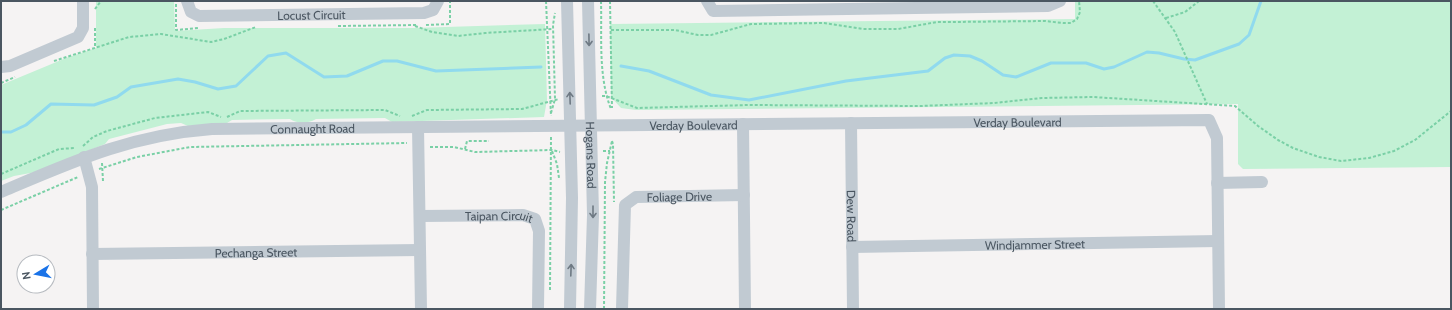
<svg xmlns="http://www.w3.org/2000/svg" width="1452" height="310" viewBox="0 0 1452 310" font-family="Cabin,sans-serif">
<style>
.green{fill:#c3f1d5}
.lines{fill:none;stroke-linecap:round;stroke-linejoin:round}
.stream{stroke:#90daee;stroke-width:3}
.path{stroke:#7ad0a6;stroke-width:2;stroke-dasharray:3 2;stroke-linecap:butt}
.minor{stroke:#c1cad2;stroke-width:12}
.oneway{stroke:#6e7983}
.labels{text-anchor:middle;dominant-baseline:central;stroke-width:3;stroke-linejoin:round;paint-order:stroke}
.street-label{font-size:12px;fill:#4a5661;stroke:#fff}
</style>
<rect width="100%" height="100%" fill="#f5f3f3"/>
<g class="green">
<path d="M96 1H174L175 31 224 28H413L545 24 547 100 544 117 392 122 385 118 316 119C307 124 298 124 290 119L232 120 227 123 188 126 181 123 167 124 109 139 105 144 36 172 14 176 1 181V85L66 58 96 48Z"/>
<polygon points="1075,1 1451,1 1451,167 1243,169 1238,164 1238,104 636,110 621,108 611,97 610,24 1075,19"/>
</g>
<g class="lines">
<g class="stream">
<polyline points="621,66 649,71 711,95 749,100 846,81 928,71 945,58 954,55 970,56 982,61 1003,75 1016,77 1051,63 1086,63 1104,69 1114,67 1147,52 1159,53 1184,59 1195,60 1239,44 1249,35 1261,1"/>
<polyline points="1,132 11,132 26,125 51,104 94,105 117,97 131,87 178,79 195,82 218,89 236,86 268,56 286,53 324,77 347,76 383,61 397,61 436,71 541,67"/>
</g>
<g class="path">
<polyline points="546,1 551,116"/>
<path d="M601 1C602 37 598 76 611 109"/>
<polyline points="610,1 612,108"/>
<polyline points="1153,1 1175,32 1207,104"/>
<polyline points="176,4 176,30 198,28"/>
<polyline points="95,9 101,1"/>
<polyline points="1166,18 1185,12 1199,1"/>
<polyline points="426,25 450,24 450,2"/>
<polyline points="338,26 418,25"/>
<polyline points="415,26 432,32 458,36 485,33 553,29"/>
<polyline points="95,28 95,47"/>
<polyline points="611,30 675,30 698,35 711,35 751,24 824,23 863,29 898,29 937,22 953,22 1045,21 1063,23 1071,23 1077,19 1080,12 1079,1"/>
<polyline points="54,61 129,37 161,34 211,42 224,39 256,27"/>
<polyline points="1,83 15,77"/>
<polyline points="602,96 606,96 637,108 749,105 920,106 994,103 1042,98 1093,97 1235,106 1258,126 1278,140 1293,148 1319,157 1341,161 1369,158 1394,151 1415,140 1451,111"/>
<polyline points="551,113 555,99 553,25 555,13"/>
<polyline points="412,116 427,110 522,109 559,99"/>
<polyline points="227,117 240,111 385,110 400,116"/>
<polyline points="612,141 613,144 614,202"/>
<polyline points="83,146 93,137 107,131 155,118 208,112 221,117"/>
<polyline points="430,147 454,147 475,152 552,150 560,152"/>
<polyline points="465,149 467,141 489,141"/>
<polyline points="552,151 557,164 559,178"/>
<polyline points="603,151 610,151"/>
<polyline points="102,163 103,181"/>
<polyline points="99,169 137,157 190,147 407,143"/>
<polyline points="1,174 59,149 75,148"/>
<polyline points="1,210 78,177"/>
<polyline points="550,290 551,137"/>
<polyline points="604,309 605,182 607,163 612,141"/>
</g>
<g class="minor">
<path id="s1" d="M187 1 191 12 199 16 424 13 433 10 438 1"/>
<polyline points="567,1 572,198 570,309"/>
<path id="s2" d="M588 1 593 215 590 309"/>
<polyline points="707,1 713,11 1048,6 1060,1"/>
<polyline points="1,67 10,66 78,37 83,28 83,1"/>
<path id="s3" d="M851 123 853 309"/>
<polyline points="743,124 745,309"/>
<polyline points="418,127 421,309"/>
<polyline points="84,157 92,187 93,309"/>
<polyline points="1217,183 1262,182"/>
<path id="s4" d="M1 192C74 161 131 135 212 129L1209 120 1217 138 1219 309"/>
<path id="s5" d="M420 216 523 215 535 219 539 231 538 309"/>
<path id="s6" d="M852 247 1218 241"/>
<path id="s7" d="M92 254 420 250"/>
<path id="s8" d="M622 309 625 205 636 197 744 195"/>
</g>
</g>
<defs><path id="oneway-shaft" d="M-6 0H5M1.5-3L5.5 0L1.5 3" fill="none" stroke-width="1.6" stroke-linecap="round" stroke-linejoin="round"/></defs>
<g class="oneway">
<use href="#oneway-shaft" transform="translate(589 40) rotate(89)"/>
<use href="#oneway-shaft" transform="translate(570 98) rotate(-92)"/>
<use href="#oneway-shaft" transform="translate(593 212) rotate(90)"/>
<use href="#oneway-shaft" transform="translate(571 270) rotate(-88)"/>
</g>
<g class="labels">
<g class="street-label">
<text stroke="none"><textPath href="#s1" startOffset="133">Locust Circuit</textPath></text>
<text stroke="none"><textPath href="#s4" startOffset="1027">Verday Boulevard</textPath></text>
<text stroke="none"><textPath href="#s4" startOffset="703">Verday Boulevard</textPath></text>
<text stroke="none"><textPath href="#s4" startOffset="322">Connaught Road</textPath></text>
<text stroke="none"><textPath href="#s2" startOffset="154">Hogans Road</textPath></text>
<text stroke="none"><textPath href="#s8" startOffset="161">Foliage Drive</textPath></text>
<text stroke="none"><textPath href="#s3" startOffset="93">Dew Road</textPath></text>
<text stroke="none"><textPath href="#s5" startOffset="79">Taipan Circuit</textPath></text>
<text stroke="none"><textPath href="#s6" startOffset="183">Windjammer Street</textPath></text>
<text stroke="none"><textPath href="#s7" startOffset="164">Pechanga Street</textPath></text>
</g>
</g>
<rect width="1452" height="310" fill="none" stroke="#4a5661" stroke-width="4"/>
<g transform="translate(36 274) rotate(260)"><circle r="19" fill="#ffffff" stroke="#b7bbc0"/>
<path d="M0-3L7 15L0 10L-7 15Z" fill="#1a73e8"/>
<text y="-6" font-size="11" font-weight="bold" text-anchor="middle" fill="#4a5661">N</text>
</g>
</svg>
